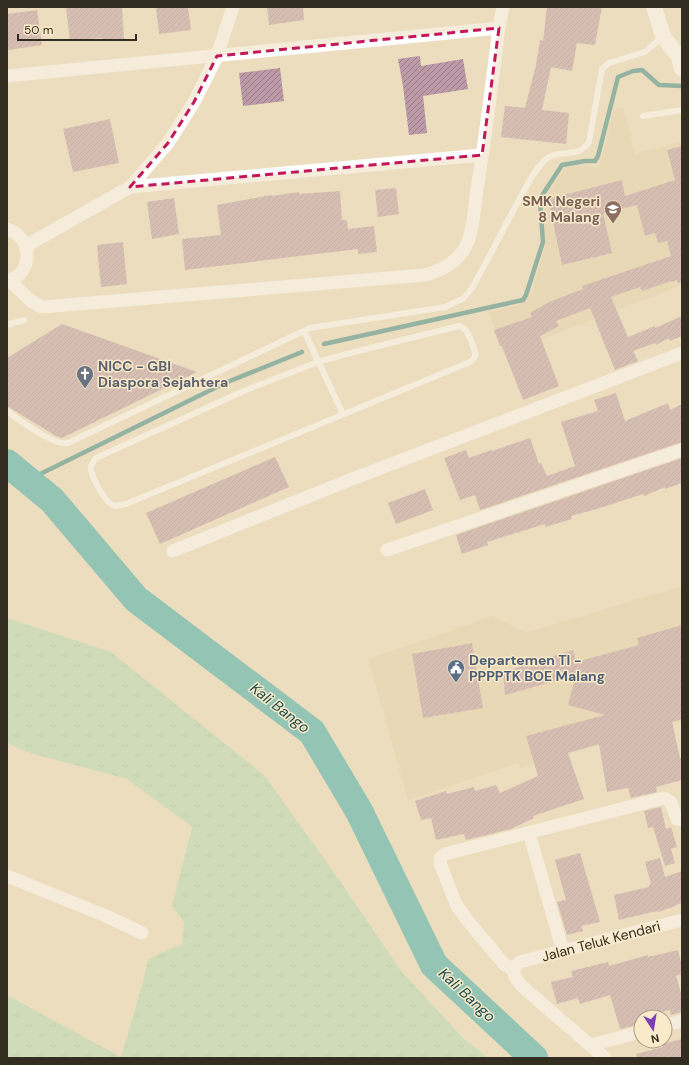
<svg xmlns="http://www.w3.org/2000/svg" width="689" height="1065" viewBox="0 0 689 1065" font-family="'DM Sans',sans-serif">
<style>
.built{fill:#e4d2ac}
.grass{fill:url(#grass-tufts)}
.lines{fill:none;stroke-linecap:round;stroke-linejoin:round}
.stream{stroke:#2b8280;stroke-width:4.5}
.river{stroke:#27a7a9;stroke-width:28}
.building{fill:url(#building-hatch)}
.service{stroke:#fff;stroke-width:6}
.minor{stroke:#fff;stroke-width:13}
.tertiary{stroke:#fff;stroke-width:16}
.marked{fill:none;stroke:#c2185b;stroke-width:3;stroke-dasharray:8 5;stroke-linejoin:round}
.labels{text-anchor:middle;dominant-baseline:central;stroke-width:3;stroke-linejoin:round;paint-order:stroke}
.education-label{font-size:14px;font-weight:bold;fill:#785e54;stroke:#f9eaca;text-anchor:end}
.worship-label{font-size:14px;font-weight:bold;fill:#5b616d;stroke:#f9eaca;text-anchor:start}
.service-label{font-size:14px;font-weight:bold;fill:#4e5e75;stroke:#f9eaca;text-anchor:start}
.street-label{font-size:14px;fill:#332d21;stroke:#f9eaca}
.water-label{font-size:15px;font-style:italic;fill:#174b4c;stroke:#f9eaca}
</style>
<defs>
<pattern id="grass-tufts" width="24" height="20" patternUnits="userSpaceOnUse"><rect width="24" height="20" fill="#addcb3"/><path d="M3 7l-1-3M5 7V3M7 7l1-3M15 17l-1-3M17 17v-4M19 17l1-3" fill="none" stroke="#95bd9a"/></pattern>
<pattern id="building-hatch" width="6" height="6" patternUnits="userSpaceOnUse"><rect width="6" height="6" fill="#bc9aa7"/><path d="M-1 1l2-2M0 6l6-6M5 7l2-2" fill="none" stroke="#997e88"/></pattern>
</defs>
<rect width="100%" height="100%" fill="#ecddbe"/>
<g class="built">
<polygon points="624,108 635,154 682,142 682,285 504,354 489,313 521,304 531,295 546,244 542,203 565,167 575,165 596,167 600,164 614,109"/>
<polygon points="682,586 682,722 520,768 519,763 408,800 368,659 493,616 526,633"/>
</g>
<polygon class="grass" points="7,618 111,652 264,775 340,881 401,971 464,1039 488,1058 7,1058 7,995 121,1057 143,982 148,959 182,944 184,922 172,906 192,827 127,779 30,753 7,743"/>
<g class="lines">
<g class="stream">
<polyline points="324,344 523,300 526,295 543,242 540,201 541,197 562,165 585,161 595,161 598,156 618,77 633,71 642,70 659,85 682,86"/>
<polyline points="28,480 225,383 302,352"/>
</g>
<polyline class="river" points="7,463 52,500 136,599 312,732 359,811 434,965 534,1058"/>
</g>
<g class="building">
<polygon points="66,7 122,7 124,39 102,41 102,38 70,41"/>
<polygon points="156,7 188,7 191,30 159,34"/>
<polygon points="267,7 303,7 304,20 269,25"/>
<polygon points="547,7 602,7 595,45 577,43 572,71 551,67 542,110 569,113 566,144 501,137 505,106 525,108 536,65 540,40 543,41"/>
<polygon points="37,10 42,45 7,50 7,14"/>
<polygon points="420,56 421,66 463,59 468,89 423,96 427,133 409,135 403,86 398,59"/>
<polygon points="280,68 284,101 243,106 239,73"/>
<polygon points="110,119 119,163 73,172 63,129"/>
<polygon points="682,146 682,282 678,283 677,280 671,282 671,281 642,291 640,287 611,297 628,337 655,326 655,328 682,316 682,336 670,341 669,338 656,345 655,343 633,351 638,361 615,370 590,308 556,321 559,326 540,336 559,386 523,400 502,346 500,346 494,330 532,317 530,313 549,302 583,289 582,286 671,256 667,241 658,243 655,233 645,236 637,205 603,213 612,253 562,265 548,199 622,180 625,196 675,180 667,150"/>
<polygon points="396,188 399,214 378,217 375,190"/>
<polygon points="340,191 342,220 347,220 348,229 374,226 377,252 358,254 358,249 185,270 182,239 221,235 217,205 271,195 271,196 299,192 299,194"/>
<polygon points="174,198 179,234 152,239 147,202"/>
<polygon points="123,242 127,284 101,287 97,245"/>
<polygon points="62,324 197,372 62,438 56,436 7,406 7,358"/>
<polygon points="616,393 625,421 668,403 670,410 682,404 682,442 480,510 475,495 460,500 444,458 466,450 469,458 491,450 492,451 530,438 539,464 541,463 547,476 575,466 561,422 598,411 594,400"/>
<polygon points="275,457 289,487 160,544 146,513"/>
<polygon points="682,458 682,483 665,489 665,487 644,496 643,494 600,508 571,516 572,519 545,527 545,524 487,542 488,545 462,554 456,535"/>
<polygon points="425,489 433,510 396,524 388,503"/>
<polygon points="682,625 682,719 672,722 680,758 682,758 682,780 656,787 657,792 631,798 628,788 607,792 599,744 568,753 584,799 533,816 534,818 511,829 466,840 464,834 436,840 431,818 421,820 415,801 446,791 447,794 474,787 475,791 496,785 500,793 538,776 526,736 605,715 568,705 576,675 505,695 503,672 573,650 576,662 639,645 637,638"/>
<polygon points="472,643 483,708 423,718 412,654"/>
<polygon points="661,807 666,829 671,827 677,847 671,849 675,863 665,866 653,827 648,828 644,811"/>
<polygon points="580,853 600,922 581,926 583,931 567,935 557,902 566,900 555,860"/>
<polygon points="660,858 665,877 682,871 682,903 676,905 676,906 658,912 657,911 619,920 614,895 649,887 649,885 651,884 645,862"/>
<polygon points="678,950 682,966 682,974 676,976 682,996 682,1012 671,1015 670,1010 641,1017 641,1024 620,1029 610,995 580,1004 578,998 557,1004 551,982 573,977 571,971 608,962 609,966 648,955 648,957"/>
<polygon points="682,1039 682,1058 637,1058 636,1054 663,1047 662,1044"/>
</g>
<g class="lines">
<g class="service">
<polyline points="643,116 682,110"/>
<polyline points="7,325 24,320"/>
<path d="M459 326C469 328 472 344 475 352 476 357 474 359 470 362L126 504 115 506C105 504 90 475 91 466L96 458 246 390 318 362 350 353Z"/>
<polyline points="304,331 343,414"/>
<path d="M7 411C19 420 55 446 68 443L310 328 445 307 464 298 472 288C486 263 499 238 512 213 522 195 530 176 544 161 558 147 578 160 589 142L602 69 609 63 645 52 662 37"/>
</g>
<g class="minor">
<polyline points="7,76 499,28"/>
<polyline points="130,187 482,155"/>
<path d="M7 229C33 236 34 275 7 281"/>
<polyline points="26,246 130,187 168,143 194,102 217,56 233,7"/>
<path d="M10 281 31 301 42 307 425 275C440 271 453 265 463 251 474 234 474 209 477 189 486 135 492 82 499 28L503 7"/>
<polyline points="387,550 682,450"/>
<polyline points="173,551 347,481 682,353"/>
<polyline points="529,833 563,951"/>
<polyline points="7,876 106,916 142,933"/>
<polyline points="514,969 505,965 467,920 456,904 440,863 440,858 445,854 664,798 671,802 677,819 682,820"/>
<polyline points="665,1025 682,1021"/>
<polyline points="591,1045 641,1032"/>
<path d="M605 1058 524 988C518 982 511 975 515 966L520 962 682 920"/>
</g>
<polyline class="tertiary" points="654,7 663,36 679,57 682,69"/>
</g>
<path d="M0 0H689V1065H0ZM499 28 482 155 130 187 168 143 194 102 217 56Z" fill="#ecddbe" fill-opacity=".55" fill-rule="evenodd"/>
<path class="marked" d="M499 28 482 155 130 187 168 143 194 102 217 56Z"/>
<defs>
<g id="school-pin" transform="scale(0.9)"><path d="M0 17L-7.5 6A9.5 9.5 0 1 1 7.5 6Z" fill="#8d6e63" stroke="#f9eaca"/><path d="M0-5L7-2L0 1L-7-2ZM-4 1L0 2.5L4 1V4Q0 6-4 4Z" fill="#fff"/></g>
<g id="church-pin" transform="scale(0.9)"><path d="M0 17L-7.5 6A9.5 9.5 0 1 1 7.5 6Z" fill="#6b7280" stroke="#f9eaca"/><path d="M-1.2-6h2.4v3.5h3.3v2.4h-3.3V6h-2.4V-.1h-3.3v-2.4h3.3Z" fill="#fff"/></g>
<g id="civic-pin" transform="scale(0.9)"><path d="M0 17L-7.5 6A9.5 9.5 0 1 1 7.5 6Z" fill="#5c6f8a" stroke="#f9eaca"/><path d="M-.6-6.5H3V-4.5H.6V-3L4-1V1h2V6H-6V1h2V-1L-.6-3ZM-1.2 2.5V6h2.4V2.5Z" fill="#fff"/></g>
</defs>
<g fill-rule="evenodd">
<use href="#school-pin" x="613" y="209"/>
<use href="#church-pin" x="85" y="374"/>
<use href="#civic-pin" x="456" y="668"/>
</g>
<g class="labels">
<g class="education-label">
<text x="600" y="201">SMK Negeri<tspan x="600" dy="16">8 Malang</tspan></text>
</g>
<g class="worship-label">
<text x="98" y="366">NICC - GBI<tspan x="98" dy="16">Diaspora Sejahtera</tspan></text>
</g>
<g class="service-label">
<text x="469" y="660">Departemen TI -<tspan x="469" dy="16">PPPPTK BOE Malang</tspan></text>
</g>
<g class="street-label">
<text transform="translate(601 941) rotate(-15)">Jalan Teluk Kendari</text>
</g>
<g class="water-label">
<text transform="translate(280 708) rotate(38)">Kali Bango</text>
<text transform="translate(467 995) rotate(43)">Kali Bango</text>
</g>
</g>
<rect width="689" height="1065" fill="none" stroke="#332d21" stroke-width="16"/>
<g transform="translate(653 1029) rotate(168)"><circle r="19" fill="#f9eaca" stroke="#aa9e86"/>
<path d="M0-3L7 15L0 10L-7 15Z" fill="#7f3fb4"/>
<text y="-6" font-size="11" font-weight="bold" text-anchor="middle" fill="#332d21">N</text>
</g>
<path d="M18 34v6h118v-6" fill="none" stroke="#332d21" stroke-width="2"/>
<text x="24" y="34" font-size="12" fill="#332d21" stroke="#f9eaca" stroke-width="3" paint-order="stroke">50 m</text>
</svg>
